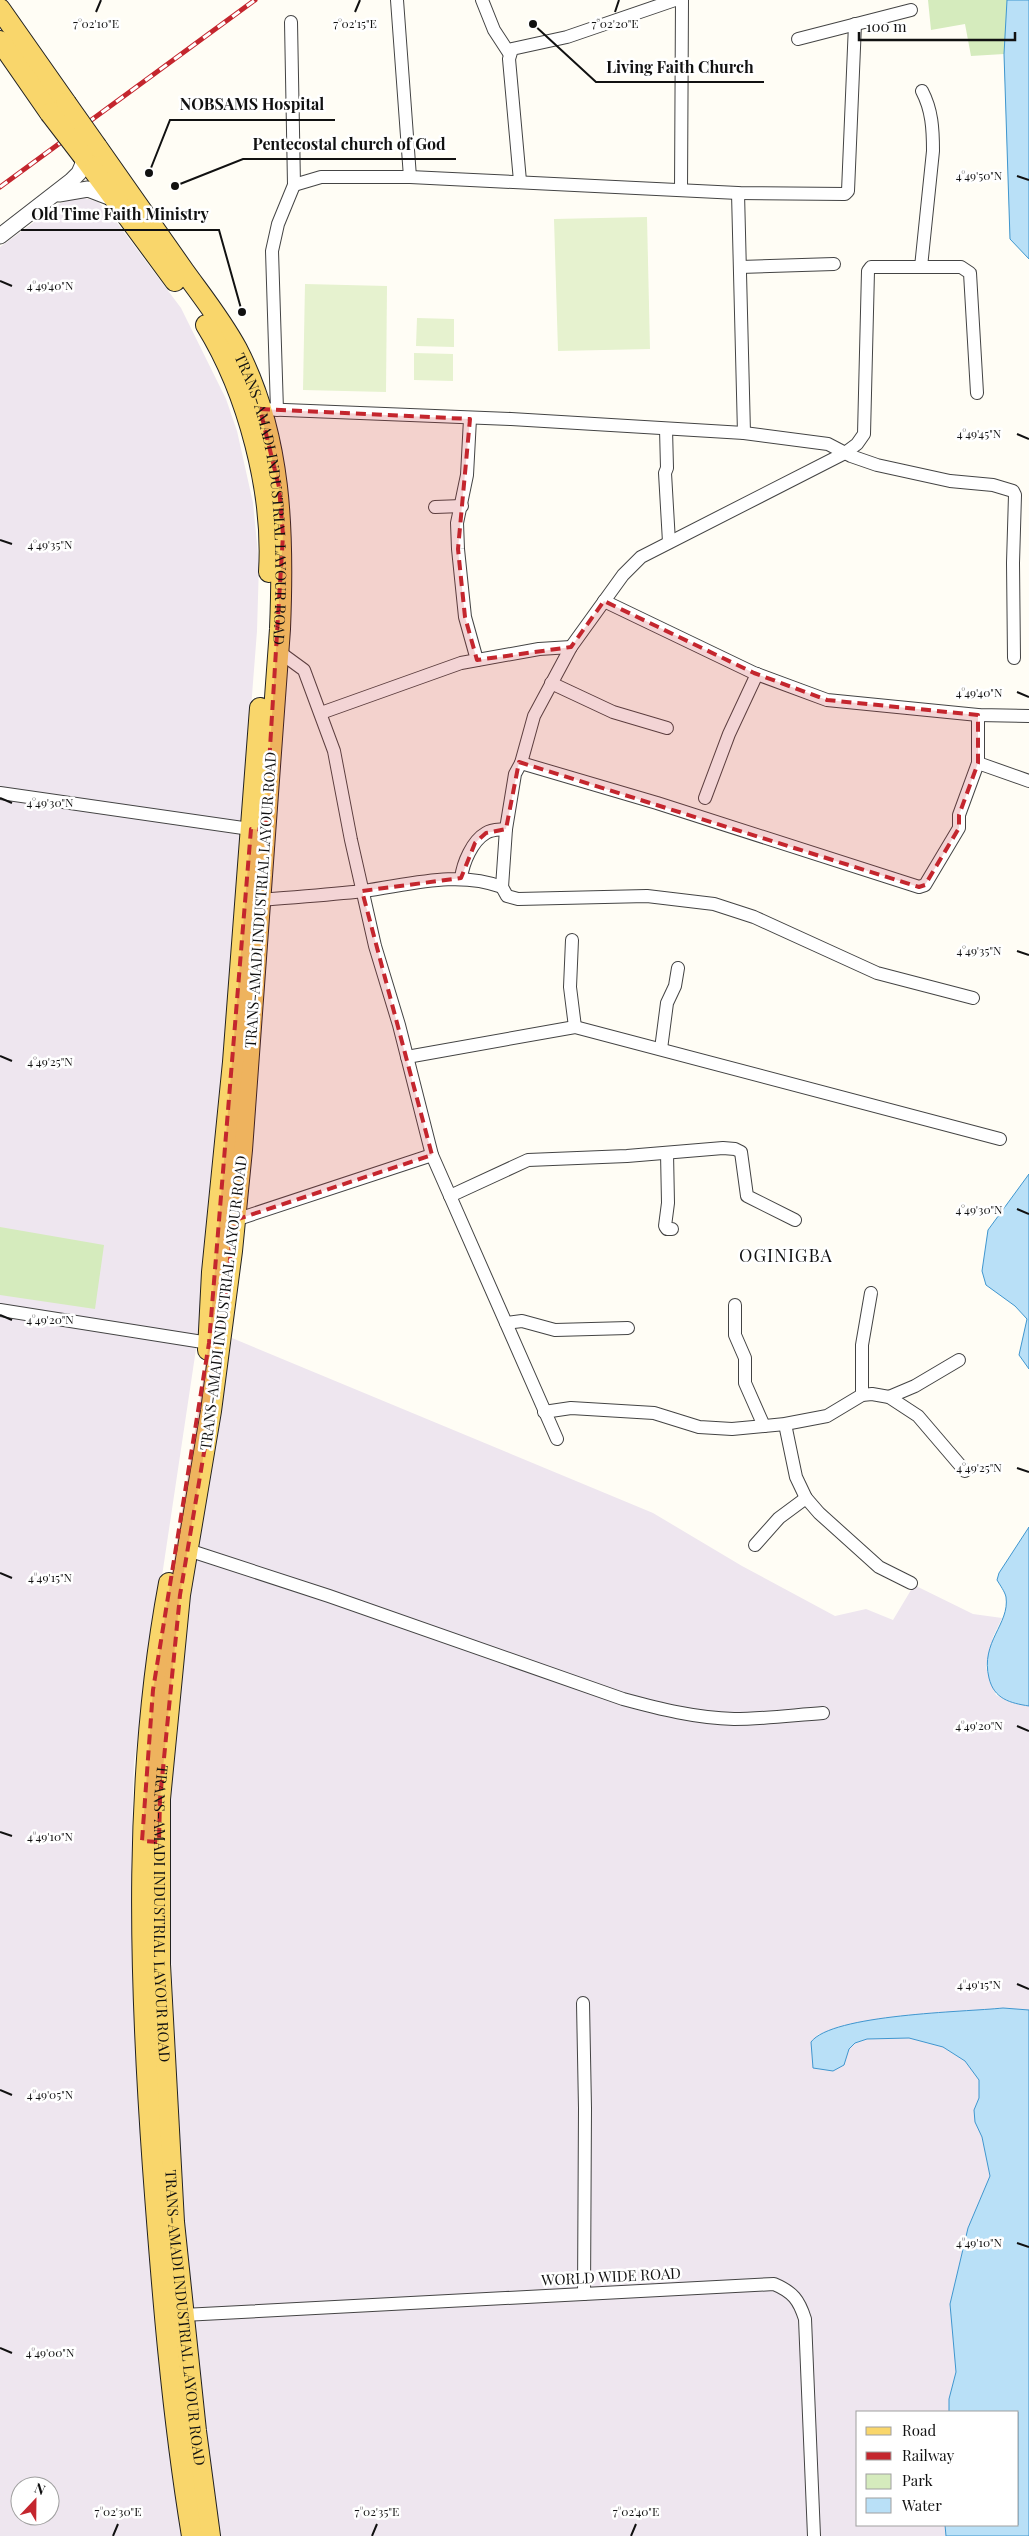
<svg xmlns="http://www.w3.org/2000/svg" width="1029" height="2536" viewBox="0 0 1029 2536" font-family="'Playfair Display',serif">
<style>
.industrial{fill:#eee6ef;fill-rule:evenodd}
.green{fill:#d5ebbd}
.pitch{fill:#e6f2cf}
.water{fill:#b9e0f7;stroke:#3f96cf}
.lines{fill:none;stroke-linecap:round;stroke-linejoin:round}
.minor-casing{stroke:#444;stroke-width:14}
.tertiary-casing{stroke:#444;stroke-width:17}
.primary-casing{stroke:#222;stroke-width:22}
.minor{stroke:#fff;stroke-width:12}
.tertiary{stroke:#fff;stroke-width:15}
.primary{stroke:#f9d66b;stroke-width:20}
.rail-casing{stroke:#c4262e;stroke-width:5}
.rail{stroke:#fff;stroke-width:3;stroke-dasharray:9;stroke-linecap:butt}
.primary-bridge-casing{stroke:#222;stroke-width:22;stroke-linecap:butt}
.primary-bridge{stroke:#f9d66b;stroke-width:20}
.marked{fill:#c4262e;fill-opacity:0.2;stroke:#c4262e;stroke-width:4;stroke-dasharray:10 6;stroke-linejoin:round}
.ticks{fill:none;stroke:#111;stroke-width:2}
.labels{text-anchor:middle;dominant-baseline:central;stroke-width:5;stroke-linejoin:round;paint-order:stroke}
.street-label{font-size:15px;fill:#111;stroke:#fff}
.quarter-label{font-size:18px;letter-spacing:1px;fill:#111;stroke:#fff}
.ticks-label{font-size:12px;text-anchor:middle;fill:#111;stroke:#fff;stroke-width:5;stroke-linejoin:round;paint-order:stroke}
.leader{fill:none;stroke:#111;stroke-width:2}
.callout-dot{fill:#111;stroke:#fff;stroke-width:2}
.callout-label{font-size:16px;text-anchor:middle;font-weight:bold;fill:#111;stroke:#fff;stroke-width:5;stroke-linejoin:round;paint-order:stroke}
</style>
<rect width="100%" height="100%" fill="#fffdf5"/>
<g class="industrial">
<path d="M73 198H85L98 202 109 212 181 308 226 399 237 431 253 503 259 564 257 631 210 1236 196 1349 134 1763 132 1828 133 1944 186 2536H0V247L59 204ZM20 2486H50V2516H20Z"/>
<polygon points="232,1338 653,1513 742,1566 835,1616 866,1609 893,1620 914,1585 973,1614 1002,1618 993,1637 986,1667 990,1682 996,1695 1007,1701 1029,1706 1029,2010 1003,2008 929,2014 855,2023 817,2035 844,2065 849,2049 855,2043 867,2039 909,2038 943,2047 965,2061 980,2080 979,2098 974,2110 976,2122 982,2137 990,2176 968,2228 950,2304 956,2372 949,2399 949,2412 858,2412 858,2525 945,2525 946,2536 221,2536 209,2458 184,2223 171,1958 170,1842 171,1776 186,1620"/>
</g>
<g class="green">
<polygon points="928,0 1015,0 1029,259 1010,239 1004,54 971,56 965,24 931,30"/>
<polygon points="0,1227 104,1245 95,1309 0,1295"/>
</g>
<g class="pitch">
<polygon points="647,217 650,349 558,351 554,219"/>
<polygon points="305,284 387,286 386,392 303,390"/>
<polygon points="417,318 454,319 454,347 416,346"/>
<polygon points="414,353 453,354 453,381 414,380"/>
</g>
<g class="water">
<polygon points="1007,0 1029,0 1029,259 1010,239 1004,54"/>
<polygon points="1029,1174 1029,1369 1019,1355 1027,1319 1015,1306 986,1285 982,1271 988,1230"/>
<path d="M1029 1527V1706C1010 1703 994 1699 989 1678 980 1642 1010 1624 1006 1597 1005 1592 1000 1585 997 1580L999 1573Z"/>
<path d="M1003 2008 1029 2010V2536H946L945 2525H1018V2412H949V2399L956 2372 950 2304 968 2228 990 2176 982 2137 975 2122 974 2110 979 2098V2080L965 2061 943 2047 909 2038 867 2039 855 2043 849 2049 844 2065 833 2071 813 2068 811 2042C832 2014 965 2012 1003 2008Z"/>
</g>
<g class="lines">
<g class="minor-casing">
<g id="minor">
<polyline points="397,0 410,177"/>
<polyline points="482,0 494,30 509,53"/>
<polyline points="798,39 911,10"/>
<polyline points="520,181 509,59 512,49 567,37 675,0"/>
<polyline points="294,185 321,177 410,177 738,193 845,194 848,191 855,24"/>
<polyline points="681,190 682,0"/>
<polyline points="738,193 744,433"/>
<polyline points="740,267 834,264"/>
<path d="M921 267 933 151C933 129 932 110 922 91"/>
<polyline points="260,409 511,419 744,433 828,444 851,456 877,465 950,481 993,485 1013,491 1015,495 1013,563 1014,658"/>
<polyline points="277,410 272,251 278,224 294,185 291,22"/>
<polyline points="470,419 467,475 457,523 458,549 465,617 477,660"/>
<polyline points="666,429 667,468 665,473 669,542"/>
<polyline points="435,507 462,506"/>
<polyline points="604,601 754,673 827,700 978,715 1029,716"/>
<polyline points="278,651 304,670 334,751 351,840 375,946 399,1025 432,1155 557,1439"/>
<polyline points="551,683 613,712 667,728"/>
<polyline points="321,713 461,663 539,649 571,647"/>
<polyline points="521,763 657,803 919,887 925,885 959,828 959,815 978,763 978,715"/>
<polyline points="978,763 1029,781"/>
<polyline points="0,793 257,830"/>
<polyline points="705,798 729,734 757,674"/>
<path d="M461 878C463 863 472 841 486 833 492 829 500 830 506 829"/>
<path d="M260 900C294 897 329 895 363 891 409 885 457 870 502 887"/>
<polyline points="572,940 570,987 575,1027"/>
<polyline points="973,998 877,973 754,917 714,904 647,896 518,899 507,896 502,887 506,829 515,774 521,763 534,716 571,647 623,575 641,557 845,453 857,444 864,434 868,271 871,267 961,267 970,273 977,393"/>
<polyline points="661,1049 667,1003 675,986 678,968"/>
<polyline points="407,1057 575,1027 1000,1139"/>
<polyline points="667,1153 668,1203 665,1226 667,1229 672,1229"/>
<polyline points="450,1196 528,1160 627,1156 723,1148 735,1149 741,1152 747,1196 795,1220"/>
<polyline points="235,1220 432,1155"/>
<polyline points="735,1305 735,1335 745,1358 745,1383 764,1426"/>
<polyline points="0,1310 209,1343"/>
<polyline points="506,1323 522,1321 555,1330 628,1328"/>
<polyline points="862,1395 862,1345 871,1293"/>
<polyline points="889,1397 915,1386 959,1360"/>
<polyline points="544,1412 571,1408 654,1413 699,1427 732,1429 785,1424 827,1416 862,1395 872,1394 889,1397 918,1416 965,1471"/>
<polyline points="785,1424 796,1477 806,1498 819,1513 879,1567 911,1583"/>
<polyline points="755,1545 779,1518 806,1498"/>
<path d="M188 1550 329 1596 623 1699C660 1709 696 1718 734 1719 764 1719 794 1715 823 1713"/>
<polyline points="583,2003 585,2108 584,2294"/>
<path d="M183 2315 774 2284C793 2292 799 2300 805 2319L814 2536"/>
</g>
</g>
<g class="tertiary-casing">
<g id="tertiary">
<polyline points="59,194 88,189 114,199"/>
<polyline points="0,236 71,181 79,173 85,159"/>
</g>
</g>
<g class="primary-casing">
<g id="primary">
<polyline points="0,9 66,103"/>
<polyline points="0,41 50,113"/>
<path id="s1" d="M97 147C126 188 155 229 184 271 202 296 222 321 237 349 282 436 284 533 280 629L242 1150 232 1251 211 1411 180 1595 160 1799V1964L174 2222 196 2431 210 2536"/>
<polyline points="83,156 175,281"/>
<path d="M206 325C248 393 274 492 269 572"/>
<polyline points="208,1350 212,1272 233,1062 260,708"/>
<path d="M169 1583C133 1776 139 1973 153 2168 162 2291 172 2414 192 2536"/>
</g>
</g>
<use href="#minor" class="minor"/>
<use href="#tertiary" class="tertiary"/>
<use href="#primary" class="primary"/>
<g class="rail-casing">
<polyline id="rail" points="0,187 255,0"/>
</g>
<use href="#rail" class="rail"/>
<g class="primary-bridge-casing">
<g id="primary-bridge">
<polyline points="66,103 97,147"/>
<polyline points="50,113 83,156"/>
</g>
</g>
<use href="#primary-bridge" class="primary-bridge"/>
</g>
<path class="marked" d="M260 409 470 419 458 549 465 617 477 660 571 647 604 601 754 673 827 700 978 715V763L959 815V828L925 885 919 887 519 762 506 829 486 833 475 843 461 878 362 891 432 1155 235 1220 211 1411 180 1595 160 1799 159 1842 142 1841 153 1690 209 1343 251 829 265 830 283 535 279 487Z"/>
<path class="ticks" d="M96 12 101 0M355 12 360 0M615 12 619 0M1017 176 1029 180M0 281 12 286M1017 434 1029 439M0 540 12 544M1017 692 1029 697M0 798 12 803M1017 951 1029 955M0 1056 12 1061M1017 1209 1029 1214M0 1315 12 1320M1017 1468 1029 1472M0 1573 12 1578M1017 1726 1029 1731M0 1832 12 1836M1017 1984 1029 1989M0 2090 12 2095M1017 2243 1029 2247M0 2348 12 2353M113 2536 118 2524M372 2536 377 2524M631 2536 636 2524"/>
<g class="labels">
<g class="street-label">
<text stroke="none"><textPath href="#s1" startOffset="400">TRANS-AMADI INDUSTRIAL LAYOUR ROAD</textPath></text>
<text transform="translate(260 900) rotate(-86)">TRANS-AMADI INDUSTRIAL LAYOUR ROAD</text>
<text transform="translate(223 1303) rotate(-83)">TRANS-AMADI INDUSTRIAL LAYOUR ROAD</text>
<text stroke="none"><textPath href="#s1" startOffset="1824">TRANS-AMADI INDUSTRIAL LAYOUR ROAD</textPath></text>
<text transform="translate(611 2276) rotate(-3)">WORLD WIDE ROAD</text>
<text stroke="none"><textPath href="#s1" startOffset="2229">TRANS-AMADI INDUSTRIAL LAYOUR ROAD</textPath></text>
</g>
<g class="quarter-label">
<text x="786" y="1255">OGINIGBA</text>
</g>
</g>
<g class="ticks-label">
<text x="615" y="28">7°02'20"E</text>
<text x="96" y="28">7°02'10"E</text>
<text x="355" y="28">7°02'15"E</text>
<text x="979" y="180">4°49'50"N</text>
<text x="50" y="290">4°49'40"N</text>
<text x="979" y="438">4°49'45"N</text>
<text x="50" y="549">4°49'35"N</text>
<text x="979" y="697">4°49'40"N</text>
<text x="50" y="807">4°49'30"N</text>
<text x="979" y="955">4°49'35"N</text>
<text x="50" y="1066">4°49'25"N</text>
<text x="979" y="1214">4°49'30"N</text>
<text x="50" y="1324">4°49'20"N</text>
<text x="979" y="1472">4°49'25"N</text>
<text x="50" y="1582">4°49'15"N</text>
<text x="979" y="1730">4°49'20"N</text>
<text x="50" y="1841">4°49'10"N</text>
<text x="979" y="1989">4°49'15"N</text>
<text x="50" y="2099">4°49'05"N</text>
<text x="979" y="2247">4°49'10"N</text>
<text x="50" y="2357">4°49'00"N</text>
<text x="118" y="2516">7°02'30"E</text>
<text x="377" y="2516">7°02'35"E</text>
<text x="636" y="2516">7°02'40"E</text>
</g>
<path class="leader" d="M533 24L596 82H764M149 173L170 120H335M175 186L243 159H456M242 312L219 230H21"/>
<g class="callout-dot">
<circle cx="533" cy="24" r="5"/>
<circle cx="149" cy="173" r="5"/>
<circle cx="175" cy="186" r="5"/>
<circle cx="242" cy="312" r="5"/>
</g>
<g class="callout-label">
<text x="680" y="73">Living Faith Church</text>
<text x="252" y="110">NOBSAMS Hospital</text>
<text x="349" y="150">Pentecostal church of God</text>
<text x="120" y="220">Old Time Faith Ministry</text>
</g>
<rect x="856" y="2411" width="162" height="115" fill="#ffffff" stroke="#a0a0a0"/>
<rect x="866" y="2427" width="25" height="8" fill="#f9d66b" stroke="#a0a0a0"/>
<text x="902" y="2436" font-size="15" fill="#111111">Road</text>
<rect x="866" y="2452" width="25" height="8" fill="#c4262e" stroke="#a0a0a0"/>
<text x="902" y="2461" font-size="15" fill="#111111">Railway</text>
<rect x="866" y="2474" width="25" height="15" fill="#d5ebbd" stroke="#a0a0a0"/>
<text x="902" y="2486" font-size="15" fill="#111111">Park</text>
<rect x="866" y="2498" width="25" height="15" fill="#b9e0f7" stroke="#a0a0a0"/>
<text x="902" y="2511" font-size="15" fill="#111111">Water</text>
<g transform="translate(35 2501) rotate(22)"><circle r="24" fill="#ffffff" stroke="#a0a0a0"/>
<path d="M0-4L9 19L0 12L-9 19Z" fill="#c4262e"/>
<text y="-8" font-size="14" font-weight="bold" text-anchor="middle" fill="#111111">N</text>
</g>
<path d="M859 32v8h156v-8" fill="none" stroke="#111111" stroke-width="2.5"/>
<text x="866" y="32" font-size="15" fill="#111111" stroke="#ffffff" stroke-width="4" paint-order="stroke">100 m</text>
</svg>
